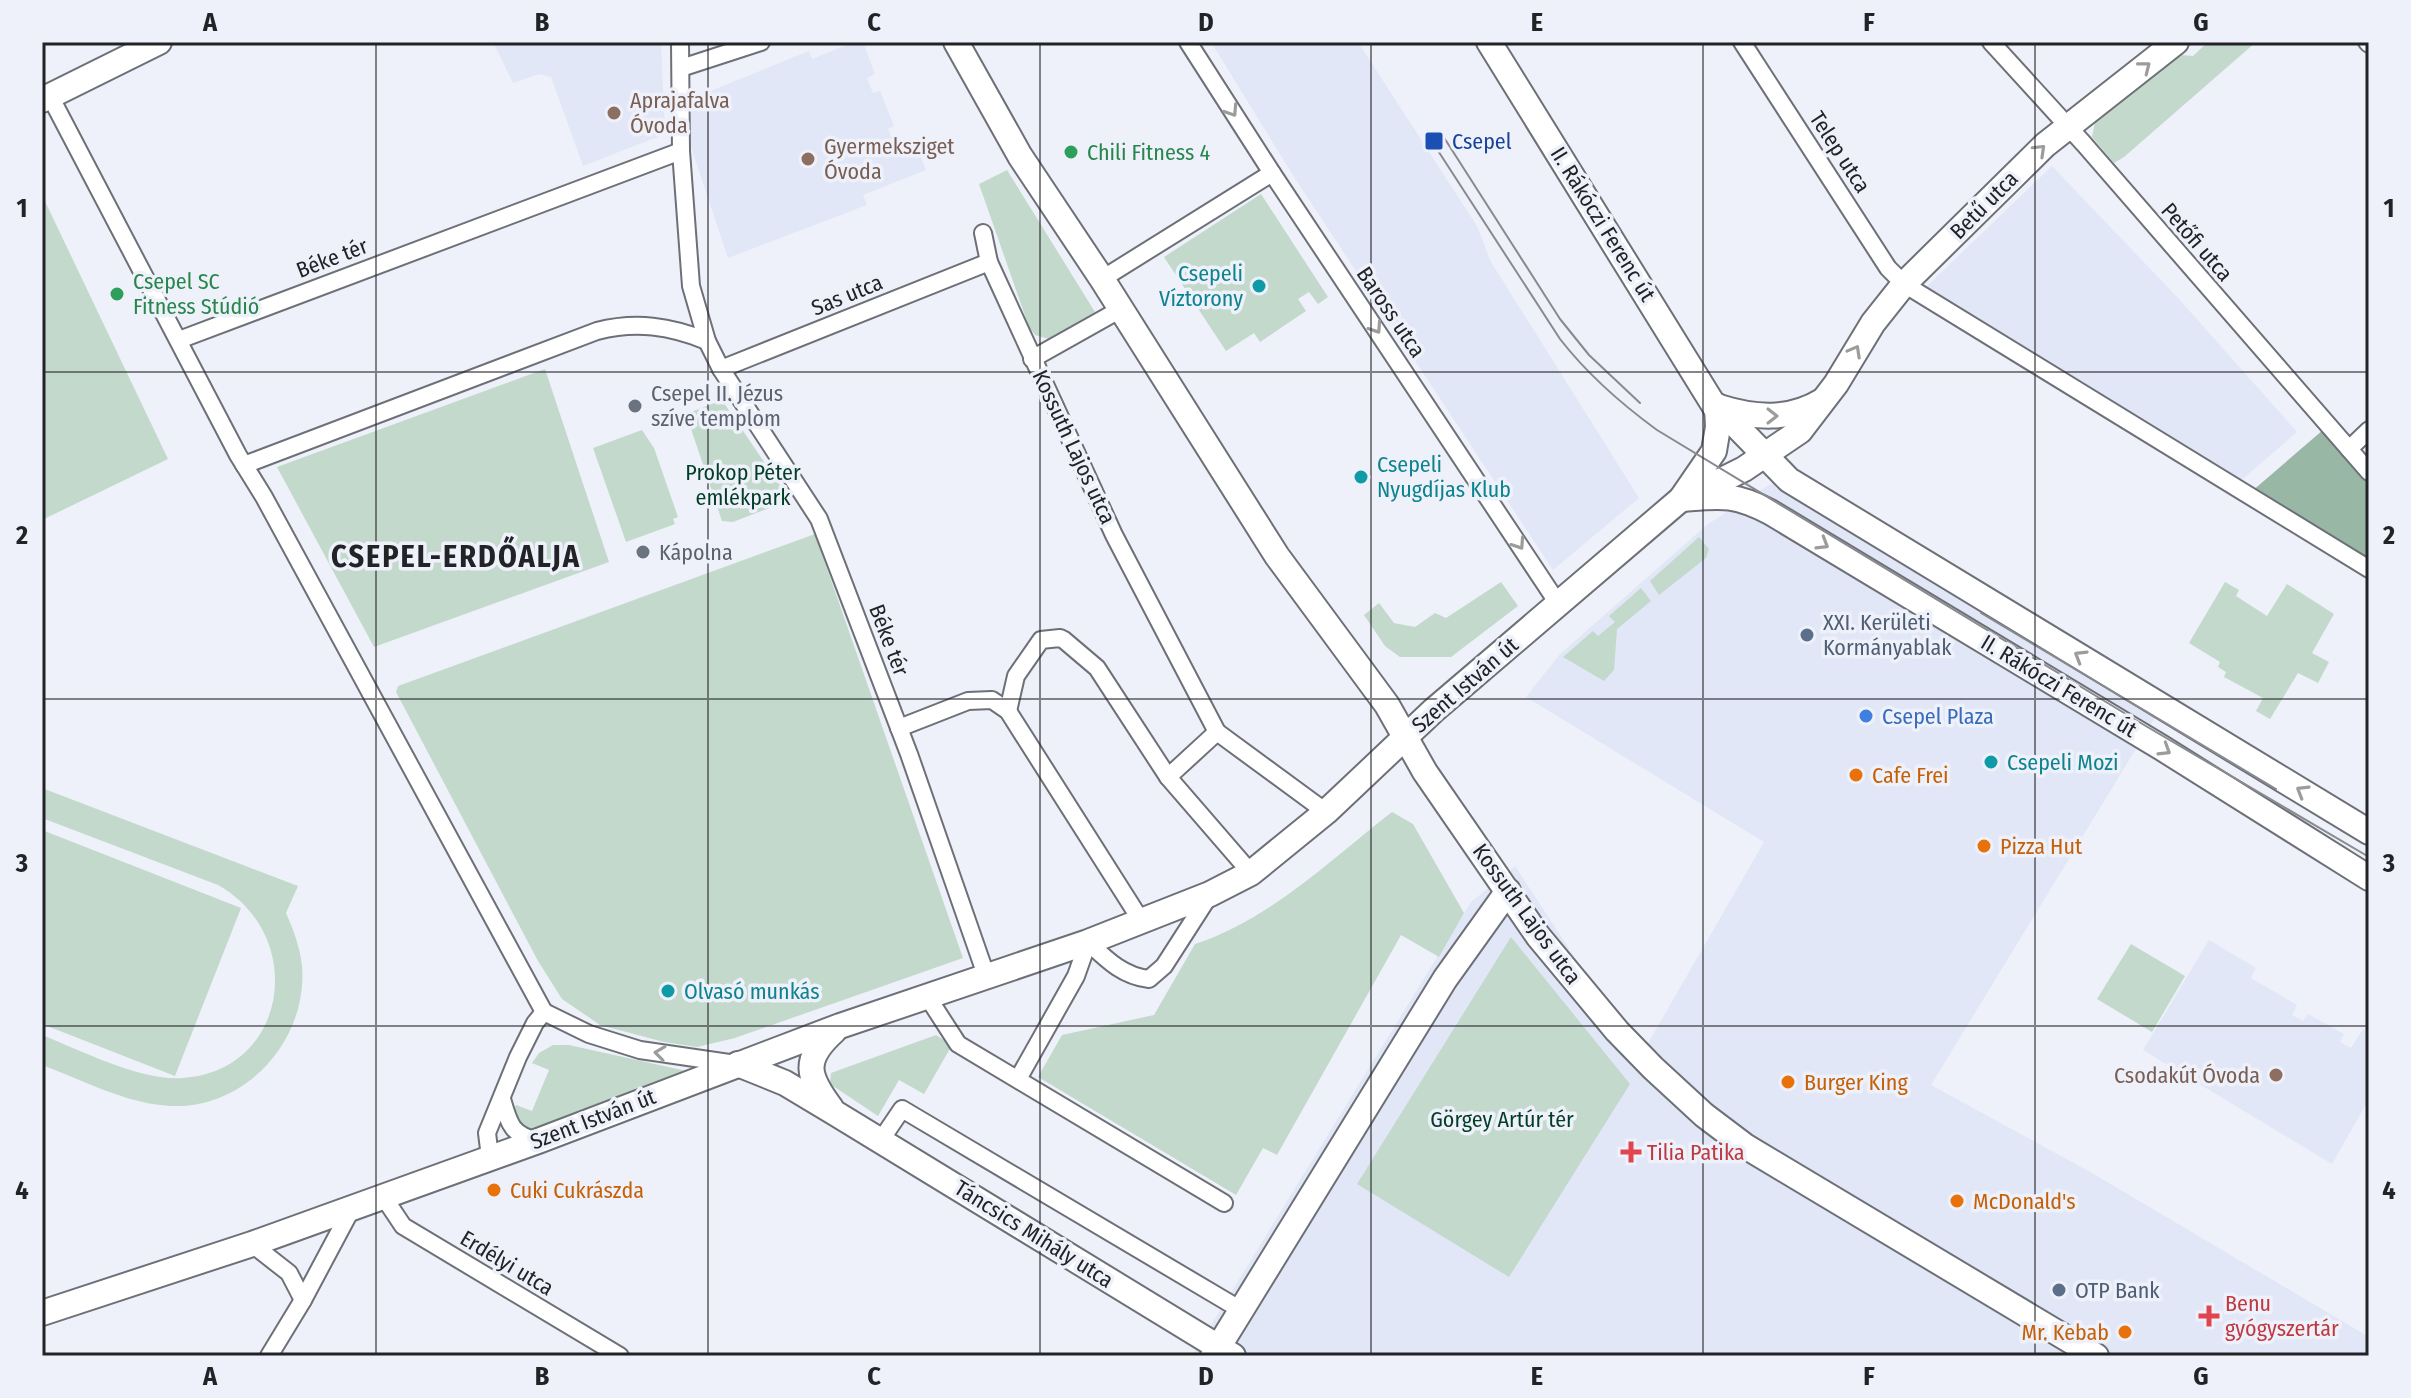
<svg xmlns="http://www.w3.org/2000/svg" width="2411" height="1398" viewBox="0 0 2411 1398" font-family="'Fira Sans Condensed',sans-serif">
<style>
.built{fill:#e1e7f6}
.green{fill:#c3d9cc}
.forest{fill:#99b7a5}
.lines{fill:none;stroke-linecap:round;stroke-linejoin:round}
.street-casing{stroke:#6d7077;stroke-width:20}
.secondary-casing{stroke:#6d7077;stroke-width:28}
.street{stroke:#fff;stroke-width:16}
.secondary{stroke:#fff;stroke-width:24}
.tram{stroke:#888a8f;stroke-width:2}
.oneway{stroke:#9c9c9d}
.grid{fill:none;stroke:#222326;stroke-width:2;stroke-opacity:0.55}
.education-dot{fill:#8d6e63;stroke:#eef1f9;stroke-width:3}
.transit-dot{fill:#1a4fb4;stroke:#eef1f9;stroke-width:3}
.leisure-dot{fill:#2e9e5b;stroke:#eef1f9;stroke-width:3}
.culture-dot{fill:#0f9aa8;stroke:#eef1f9;stroke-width:3}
.worship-dot{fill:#6b7280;stroke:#eef1f9;stroke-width:3}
.service-dot{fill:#5c6f8a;stroke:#eef1f9;stroke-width:3}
.shop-dot{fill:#3f7fe0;stroke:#eef1f9;stroke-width:3}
.food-dot{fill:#e8710a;stroke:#eef1f9;stroke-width:3}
.health-dot{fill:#e0444e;stroke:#eef1f9;stroke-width:3}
.labels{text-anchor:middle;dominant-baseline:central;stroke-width:7;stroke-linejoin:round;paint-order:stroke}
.education-label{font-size:22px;fill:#785e54;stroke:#eef1f9;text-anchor:start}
.transit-label{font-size:22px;fill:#164399;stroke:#eef1f9;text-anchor:start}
.leisure-label{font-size:22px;fill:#27864d;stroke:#eef1f9;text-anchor:start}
.street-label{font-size:22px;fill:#222326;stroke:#eef1f9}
.culture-label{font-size:22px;fill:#0d838f;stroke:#eef1f9;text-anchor:start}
.worship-label{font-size:22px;fill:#5b616d;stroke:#eef1f9;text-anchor:start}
.park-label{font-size:22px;fill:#023d26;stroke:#eef1f9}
.service-label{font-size:22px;fill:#4e5e75;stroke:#eef1f9;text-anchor:start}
.shop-label{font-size:22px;fill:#366cbe;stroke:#eef1f9;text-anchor:start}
.food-label{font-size:22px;fill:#c56008;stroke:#eef1f9;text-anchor:start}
.health-label{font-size:22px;fill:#be3a42;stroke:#eef1f9;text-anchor:start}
.district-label{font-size:30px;font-weight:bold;letter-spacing:2px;fill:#222326;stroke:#eef1f9}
.neatline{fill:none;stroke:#222326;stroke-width:3}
.grid-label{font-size:26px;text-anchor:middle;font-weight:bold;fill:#222326}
</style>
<rect width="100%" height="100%" fill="#eef1f9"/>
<g class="built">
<polygon points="493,42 661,42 665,134 583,166 551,77 539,74 513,83"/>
<polygon points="854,42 863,42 875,74 867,78 873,93 880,91 894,126 888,129 894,144 913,138 926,170 863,195 867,205 728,258 691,147 691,99 809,51 812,59"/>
<polygon points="1211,42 1358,42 1477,226 1491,262 1639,498 1553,570 1294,177"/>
<polygon points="2052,166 2178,298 2297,432 2236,485 1926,287"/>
<polygon points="1791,471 2167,698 1931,1085 2092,1173 2369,1337 2369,1356 1192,1356 1471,902 1515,866 1611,1013 1647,1045 1764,842 1526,697 1560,654 1708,524"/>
<polygon points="2209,940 2256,968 2251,978 2297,1005 2292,1015 2303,1021 2308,1014 2344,1034 2340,1042 2351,1048 2363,1029 2369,1033 2369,1099 2332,1164 2143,1050"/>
</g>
<g class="green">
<polygon points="2208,42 2256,42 2124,157 2114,163 2092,137 2096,117 2181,55 2193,56"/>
<polygon points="1007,170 1095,312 1049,339 1035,335 1029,327 979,184"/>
<polygon points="1261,194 1328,297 1318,304 1309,292 1298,299 1306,311 1260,342 1254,333 1226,351 1164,257"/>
<polygon points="42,195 168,459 42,520"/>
<polygon points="545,369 609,562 374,647 277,467"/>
<polygon points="722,400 790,500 733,522 722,521 686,414"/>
<polygon points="642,430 654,448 678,517 673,519 675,524 626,542 593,448"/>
<polygon points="815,534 963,958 735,1038 697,1047 664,1042 600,1025 562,999 538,961 396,692 398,686"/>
<polygon points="1699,537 1709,549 1706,558 1659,595 1650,581"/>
<polygon points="1501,582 1518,606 1451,657 1400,657 1385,646 1364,615 1379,603 1394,623 1415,627 1435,613 1446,618"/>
<polygon points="2225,582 2239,590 2236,596 2267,616 2287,584 2334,614 2312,653 2329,662 2318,683 2298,673 2270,719 2256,711 2263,698 2224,677 2226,672 2218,667 2220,662 2189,643"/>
<polygon points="1641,588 1651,601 1617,629 1614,670 1604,681 1563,657 1593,631 1598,636 1615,622 1609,616"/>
<path d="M42 788 298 886 286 913C294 931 300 947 302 966 308 1040 246 1109 171 1106 126 1104 83 1080 42 1065V1035C83 1051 139 1081 183 1078 288 1071 308 936 218 885L42 818Z"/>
<path d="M1392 812 1413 824 1464 913 1439 957 1401 935 1277 1155 1263 1148 1236 1195 1038 1077 1062 1035 1154 1015 1195 944C1271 919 1330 860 1392 812Z"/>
<polygon points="42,830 241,908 175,1076 42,1024"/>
<polygon points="1511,937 1630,1084 1509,1277 1357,1184"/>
<polygon points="2131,944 2185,976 2152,1032 2097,999"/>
<polygon points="936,1035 952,1045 924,1094 899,1080 878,1116 830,1084 831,1073"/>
<polygon points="553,1045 569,1045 691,1072 529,1134 518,1126 513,1111 516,1105 532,1111 549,1070 532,1063 539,1053"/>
</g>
<polygon class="forest" points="2323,430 2369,482 2369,564 2251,492"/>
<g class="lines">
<g class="street-casing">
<g id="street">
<polyline points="680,42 681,151 691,286 707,341 721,369 819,519 909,754 986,975"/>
<polyline points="1188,42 1272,173 1559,605"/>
<polyline points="1742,42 1888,268 1904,284 2369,569"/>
<polyline points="1991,42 2084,144 2369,472"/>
<polyline points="2367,42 2369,44"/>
<polyline points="681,68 761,42"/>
<polyline points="50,96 238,455 264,497 544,1012"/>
<polyline points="983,233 989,262 1114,535 1217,732 1168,777"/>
<polyline points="1102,279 1272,173"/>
<polyline points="179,340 681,151"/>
<polyline points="1032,359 1121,309"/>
<polyline points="721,369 989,262"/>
<polyline points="2349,449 2369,430"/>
<path d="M244 465 597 331C636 321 670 326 707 341"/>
<polyline points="1008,711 1016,676 1041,640 1060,638 1064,640 1097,668 1168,777 1251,873"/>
<polyline points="899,728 968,701 992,700 1008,711 1142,922"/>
<polyline points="1217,732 1326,812"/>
<polyline points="927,996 958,1044 1224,1203"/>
<polyline points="544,1012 589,1034 640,1050 736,1064"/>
<path d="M1018 1079 1076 976 1088 942C1107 960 1123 976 1149 979L1164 966 1209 896"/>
<path d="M502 1099C509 1123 511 1135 538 1141"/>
<polyline points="881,1140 902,1109 1241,1310"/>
<polyline points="490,1157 487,1133 518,1057 535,1023 544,1012"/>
<polyline points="383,1196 403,1226 620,1356"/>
<polyline points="252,1244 289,1273 303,1300"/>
<polyline points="269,1356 303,1300 352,1208"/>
</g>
</g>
<g class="secondary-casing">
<g id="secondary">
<polyline points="956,42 1020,156 1102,279 1277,556 1387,705 1425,772 1538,936 1617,1031 1653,1068 1704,1115 1745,1146 2096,1356"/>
<polyline points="1489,42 1723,420"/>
<polyline points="42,100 159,42"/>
<polyline points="1717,406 1789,480 2369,832"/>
<path d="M1719 407C1754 418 1789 421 1822 401"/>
<polyline points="1698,492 1744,469 1800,431 1836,384 1873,323 1904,284 2045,145 2176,42"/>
<path d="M1681 499C1721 496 1733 493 1770 512L2162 748 2369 878"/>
<polyline points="738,1064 785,1083 835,1113 1233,1356"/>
<path d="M831 1108C807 1076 802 1060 834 1031"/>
<polyline points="42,1313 252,1244 538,1141 840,1026 1088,942 1210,894 1251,873 1326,812 1434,710 1681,499 1714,451 1718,427 1717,406"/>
<polyline points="1213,1356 1445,979 1508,891"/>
</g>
</g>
<use href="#street" class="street"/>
<use href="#secondary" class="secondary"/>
<g class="tram">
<polyline points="1443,136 1560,319 1589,355 1640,403"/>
<path d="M1433 143 1560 339C1588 375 1620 403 1657 430L2139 722 2369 857"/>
<polyline points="1981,613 2276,789"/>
</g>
</g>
<defs><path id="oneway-chevron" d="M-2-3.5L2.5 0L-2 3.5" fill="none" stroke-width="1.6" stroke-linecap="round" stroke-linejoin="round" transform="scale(2)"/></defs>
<g class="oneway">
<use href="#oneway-chevron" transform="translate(2145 67) rotate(-38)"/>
<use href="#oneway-chevron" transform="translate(1232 111) rotate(57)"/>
<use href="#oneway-chevron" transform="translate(2040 150) rotate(-44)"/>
<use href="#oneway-chevron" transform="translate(1376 328) rotate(56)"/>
<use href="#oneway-chevron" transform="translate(1855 351) rotate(-61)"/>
<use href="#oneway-chevron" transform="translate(1772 416)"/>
<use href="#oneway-chevron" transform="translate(1519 544) rotate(56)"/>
<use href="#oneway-chevron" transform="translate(1823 544) rotate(31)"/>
<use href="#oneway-chevron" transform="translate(2080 656) rotate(-149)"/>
<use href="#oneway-chevron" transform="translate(2165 750) rotate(32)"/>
<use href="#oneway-chevron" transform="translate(2302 791) rotate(-149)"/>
<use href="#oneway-chevron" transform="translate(660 1053) rotate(-172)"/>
</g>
<path class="grid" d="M376 42V1356M708 42V1356M1040 42V1356M1371 42V1356M1703 42V1356M2035 42V1356M42 372H2369M42 699H2369M42 1026H2369"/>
<g class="education-dot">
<circle cx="614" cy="113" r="8"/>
<circle cx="808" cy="159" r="8"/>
<circle cx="2276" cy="1075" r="8"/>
</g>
<rect class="transit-dot" x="1424" y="131" width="20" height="20" rx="4"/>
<g class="leisure-dot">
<circle cx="1071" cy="152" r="8"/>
<circle cx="117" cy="294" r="8"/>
</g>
<g class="culture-dot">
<circle cx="1259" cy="286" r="8"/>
<circle cx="1361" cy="477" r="8"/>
<circle cx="1991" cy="762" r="8"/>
<circle cx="668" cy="991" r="8"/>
</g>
<g class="worship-dot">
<circle cx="635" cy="406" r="8"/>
<circle cx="643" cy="552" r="8"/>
</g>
<g class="service-dot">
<circle cx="1807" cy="635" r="8"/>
<circle cx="2059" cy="1290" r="8"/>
</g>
<circle class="shop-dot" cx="1866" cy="716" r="8"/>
<g class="food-dot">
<circle cx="1856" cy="775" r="8"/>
<circle cx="1984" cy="846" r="8"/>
<circle cx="1788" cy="1082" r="8"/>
<circle cx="494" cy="1190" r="8"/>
<circle cx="1957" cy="1201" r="8"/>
<circle cx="2125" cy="1332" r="8"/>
</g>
<g class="health-dot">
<path d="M1627 1140h8v8h8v8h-8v8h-8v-8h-8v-8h8z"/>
<path d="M2205 1304h8v8h8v8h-8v8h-8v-8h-8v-8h8z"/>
</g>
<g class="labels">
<g class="education-label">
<text x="630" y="100">Aprajafalva<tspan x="630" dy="25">Óvoda</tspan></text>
<text x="824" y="146">Gyermeksziget<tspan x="824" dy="25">Óvoda</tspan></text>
<text x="2260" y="1075" text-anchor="end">Csodakút Óvoda</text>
</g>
<g class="transit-label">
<text x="1452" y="141">Csepel</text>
</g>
<g class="leisure-label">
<text x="1087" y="152">Chili Fitness 4</text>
<text x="133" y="281">Csepel SC<tspan x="133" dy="25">Fitness Stúdió</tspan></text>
</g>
<g class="street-label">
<text transform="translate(1840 152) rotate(57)">Telep utca</text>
<text transform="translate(1984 205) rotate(-45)">Betű utca</text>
<text transform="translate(1603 224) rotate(58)">II. Rákóczi Ferenc út</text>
<text transform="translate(2197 242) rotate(49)">Petőfi utca</text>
<text transform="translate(332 258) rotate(-21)">Béke tér</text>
<text transform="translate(847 295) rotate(-22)">Sas utca</text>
<text transform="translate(1391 312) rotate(56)">Baross utca</text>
<text transform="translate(1074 447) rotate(65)">Kossuth Lajos utca</text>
<text transform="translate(889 640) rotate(69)">Béke tér</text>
<text transform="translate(1465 685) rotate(-41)">Szent István út</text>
<text transform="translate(2059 686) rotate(31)">II. Rákóczi Ferenc út</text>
<text transform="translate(1527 914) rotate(54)">Kossuth Lajos utca</text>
<text transform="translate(593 1119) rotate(-21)">Szent István út</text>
<text transform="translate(1034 1234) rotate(32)">Táncsics Mihály utca</text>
<text transform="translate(507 1263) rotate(31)">Erdélyi utca</text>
</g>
<g class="culture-label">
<text x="1243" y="273" text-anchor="end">Csepeli<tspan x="1243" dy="25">Víztorony</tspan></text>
<text x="1377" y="464">Csepeli<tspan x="1377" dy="25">Nyugdíjas Klub</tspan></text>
<text x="2007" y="762">Csepeli Mozi</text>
<text x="684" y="991">Olvasó munkás</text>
</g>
<g class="worship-label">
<text x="651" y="393">Csepel II. Jézus<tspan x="651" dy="25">szíve templom</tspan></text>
<text x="659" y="552">Kápolna</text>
</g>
<g class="park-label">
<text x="743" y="472">Prokop Péter<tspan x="743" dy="25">emlékpark</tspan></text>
<text x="1502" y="1119">Görgey Artúr tér</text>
</g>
<g class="service-label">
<text x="1823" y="622">XXI. Kerületi<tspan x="1823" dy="25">Kormányablak</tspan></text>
<text x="2075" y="1290">OTP Bank</text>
</g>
<g class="shop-label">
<text x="1882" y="716">Csepel Plaza</text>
</g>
<g class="food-label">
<text x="1872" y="775">Cafe Frei</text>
<text x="2000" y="846">Pizza Hut</text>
<text x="1804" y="1082">Burger King</text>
<text x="510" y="1190">Cuki Cukrászda</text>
<text x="1973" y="1201">McDonald's</text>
<text x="2109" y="1332" text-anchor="end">Mr. Kebab</text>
</g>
<g class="health-label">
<text x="1647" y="1152">Tilia Patika</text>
<text x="2225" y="1303">Benu<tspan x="2225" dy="25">gyógyszertár</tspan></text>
</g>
<g class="district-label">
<text x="456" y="557">CSEPEL-ERDŐALJA</text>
</g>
</g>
<rect width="2411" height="1398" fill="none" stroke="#eef1f9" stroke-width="88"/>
<rect x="44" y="44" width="2323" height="1310" class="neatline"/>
<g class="grid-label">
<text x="210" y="31">A</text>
<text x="542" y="31">B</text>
<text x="874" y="31">C</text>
<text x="1206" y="31">D</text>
<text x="1537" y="31">E</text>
<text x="1869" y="31">F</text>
<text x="2201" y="31">G</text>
<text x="22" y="217">1</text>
<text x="2389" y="217">1</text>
<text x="22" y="544">2</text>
<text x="2389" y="544">2</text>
<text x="22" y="872">3</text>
<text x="2389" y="872">3</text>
<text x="22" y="1199">4</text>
<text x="2389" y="1199">4</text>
<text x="210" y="1385">A</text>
<text x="542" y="1385">B</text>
<text x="874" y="1385">C</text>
<text x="1206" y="1385">D</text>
<text x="1537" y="1385">E</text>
<text x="1869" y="1385">F</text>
<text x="2201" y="1385">G</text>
</g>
</svg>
